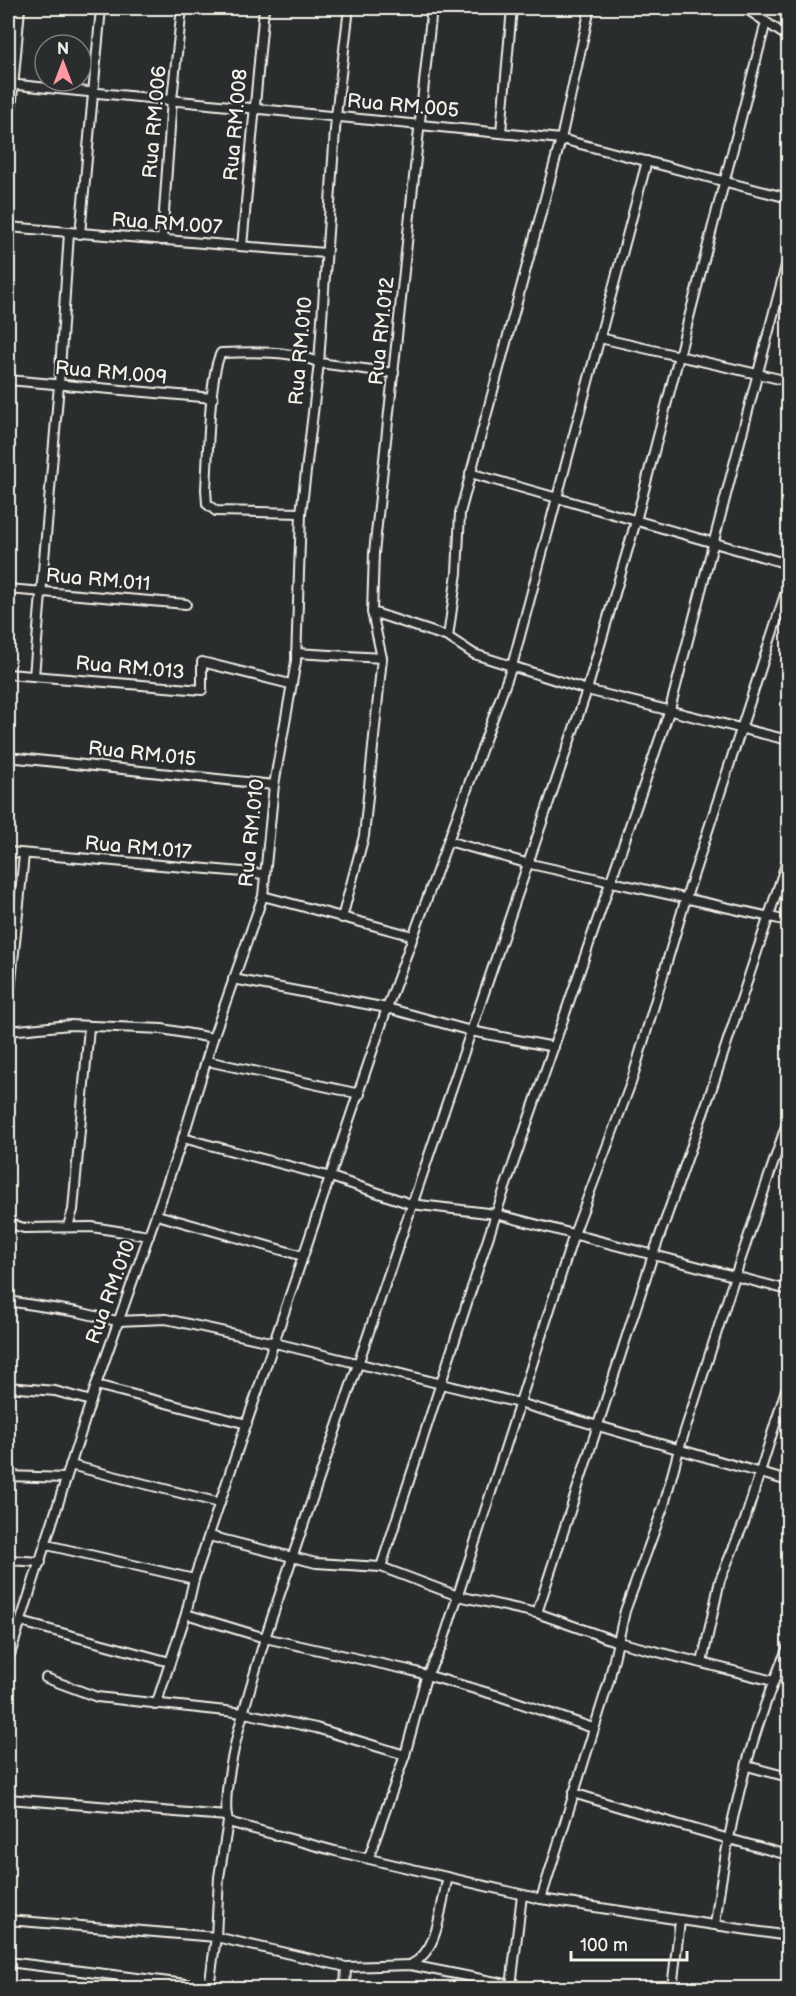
<svg xmlns="http://www.w3.org/2000/svg" width="796" height="1996" viewBox="0 0 796 1996" font-family="'Balsamiq Sans',sans-serif">
<style>
.lines{fill:none;stroke-linecap:round;stroke-linejoin:round}
.minor-casing{stroke:#f4f1e8;stroke-width:12}
.minor{stroke:#2a2d2e;stroke-width:8}
.labels{text-anchor:middle;dominant-baseline:central;stroke-width:4.5;stroke-linejoin:round;paint-order:stroke}
.street-label{font-size:20px;fill:#f4f1e8;stroke:#2a2d2e}
</style>
<rect width="100%" height="100%" fill="#2a2d2e"/>
<filter id="ink" filterUnits="userSpaceOnUse"><feTurbulence type="fractalNoise" baseFrequency=".0167" numOctaves="2"/><feDisplacementMap in="SourceGraphic" scale="12" xChannelSelector="R" yChannelSelector="G"/><feConvolveMatrix kernelMatrix="1 2 1 2 8 2 1 2 1" color-interpolation-filters="sRGB"/></filter>
<g filter="url(#ink)">
<g class="lines">
<g class="minor-casing">
<g id="minor">
<polyline points="745,8 788,37"/>
<polyline points="777,8 788,15"/>
<polyline points="8,84 561,139 788,198"/>
<polyline points="501,132 512,8"/>
<polyline points="8,145 20,8"/>
<polyline points="8,227 325,253"/>
<polyline points="80,234 101,8"/>
<polyline points="162,240 172,99 182,8"/>
<polyline points="242,246 264,8"/>
<polyline points="600,338 788,381"/>
<polyline points="8,380 213,398"/>
<polyline points="470,473 788,564"/>
<path d="M301 513 216 511 207 504 206 489C208 460 209 374 221 353 248 352 294 350 319 363L394 373"/>
<polyline points="8,589 186,604"/>
<polyline points="372,612 448,637 474,654 587,690 788,740"/>
<polyline points="448,637 457,573 460,513 561,139 590,8"/>
<polyline points="296,653 382,658"/>
<polyline points="8,674 202,690 202,662 290,684"/>
<polyline points="34,676 59,385 69,233"/>
<polyline points="8,757 274,785"/>
<polyline points="448,841 526,863 788,921"/>
<polyline points="8,852 265,874"/>
<polyline points="263,896 413,936"/>
<polyline points="342,918 364,836 382,658 372,612 374,553 432,8"/>
<polyline points="233,979 387,1008 471,1031 554,1047"/>
<polyline points="8,1010 24,855"/>
<polyline points="8,1031 70,1025 162,1029 213,1038"/>
<polyline points="207,1061 360,1094"/>
<polyline points="183,1138 331,1177 411,1204 496,1214 788,1290"/>
<polyline points="157,1215 303,1256"/>
<polyline points="8,1223 24,1228 92,1227 149,1236"/>
<polyline points="68,1226 73,1210 89,1027"/>
<polyline points="8,1301 78,1312 117,1321 166,1319 275,1343 519,1403 788,1481"/>
<polyline points="96,1385 247,1424"/>
<polyline points="8,1387 55,1391 91,1401"/>
<polyline points="70,1465 220,1503"/>
<polyline points="8,1476 65,1478"/>
<polyline points="209,1536 316,1563 381,1567 458,1596 537,1613 618,1642 773,1681"/>
<polyline points="47,1545 194,1579"/>
<polyline points="8,1560 41,1562"/>
<polyline points="381,1567 496,1214 670,709 788,258"/>
<polyline points="537,1613 653,1255 710,1094 788,858"/>
<polyline points="186,1614 265,1638 409,1670 499,1696 593,1728"/>
<polyline points="21,1622 170,1662"/>
<polyline points="8,1661 96,1385 183,1138 213,1038 263,896 274,785 296,661 301,513 319,363 336,116 349,8"/>
<polyline points="702,1663 720,1580 745,1520 788,1383"/>
<polyline points="46,1678 97,1697 244,1713 316,1728 405,1755"/>
<polyline points="156,1705 186,1614 194,1579 387,1008 512,666 647,161"/>
<polyline points="747,1766 788,1777"/>
<path d="M573 1793C645 1815 716 1836 788 1855"/>
<polyline points="8,1799 227,1816"/>
<path d="M228 1822C218 1783 253 1681 265 1638L587 690 636 521 766 22"/>
<polyline points="369,1857 405,1755 426,1677 441,1648 574,1234 631,1083 686,898 788,585"/>
<polyline points="541,1899 609,1681 625,1611 664,1505 679,1449 735,1276 788,1120"/>
<polyline points="8,1920 216,1937 219,1877 228,1822 335,1851 541,1899 788,1936"/>
<path d="M715 1925C726 1832 750 1733 788 1647"/>
<polyline points="8,1962 210,1987"/>
<path d="M410 1965C440 1951 440 1906 448 1877"/>
<polyline points="511,1986 522,1895"/>
<polyline points="209,1988 216,1937 346,1967 410,1965 527,1988"/>
<polyline points="345,1988 346,1967"/>
<polyline points="672,1988 680,1921"/>
</g>
</g>
<use href="#minor" class="minor"/>
</g>
</g>
<g class="labels">
<g class="street-label">
<text transform="translate(403 106) rotate(5)">Rua RM.005</text>
<text transform="translate(155 122) rotate(-85)">Rua RM.006</text>
<text transform="translate(236 125) rotate(-85)">Rua RM.008</text>
<text transform="translate(167 224) rotate(4)">Rua RM.007</text>
<text transform="translate(382 331) rotate(-84)">Rua RM.012</text>
<text transform="translate(301 351) rotate(-85)">Rua RM.010</text>
<text transform="translate(111 373) rotate(5)">Rua RM.009</text>
<text transform="translate(98 580) rotate(5)">Rua RM.011</text>
<text transform="translate(130 668) rotate(5)">Rua RM.013</text>
<text transform="translate(142 754) rotate(6)">Rua RM.015</text>
<text transform="translate(252 833) rotate(-84)">Rua RM.010</text>
<text transform="translate(138 848) rotate(5)">Rua RM.017</text>
<text transform="translate(111 1292) rotate(-70)">Rua RM.010</text>
</g>
</g>
<rect width="796" height="1996" fill="none" stroke="#2a2d2e" stroke-width="30"/>
<rect x="15" y="15" width="766" height="1966" fill="none" stroke="#f4f1e8" stroke-width="2" filter="url(#ink)"/>
<g transform="translate(63 63)"><circle r="28" fill="#2a2d2e" stroke="#7b7b78" stroke-width="1.5"/>
<path d="M0-4.5L10 22L0 15L-10 22Z" fill="#ff9aa2"/>
<text y="-9" font-size="16" font-weight="bold" text-anchor="middle" fill="#f4f1e8">N</text>
</g>
<path d="M571 1951v9h116v-9" fill="none" stroke="#f4f1e8" stroke-width="3"/>
<text x="580" y="1951" font-size="18" fill="#f4f1e8" stroke="#2a2d2e" stroke-width="4.5" paint-order="stroke">100 m</text>
</svg>
